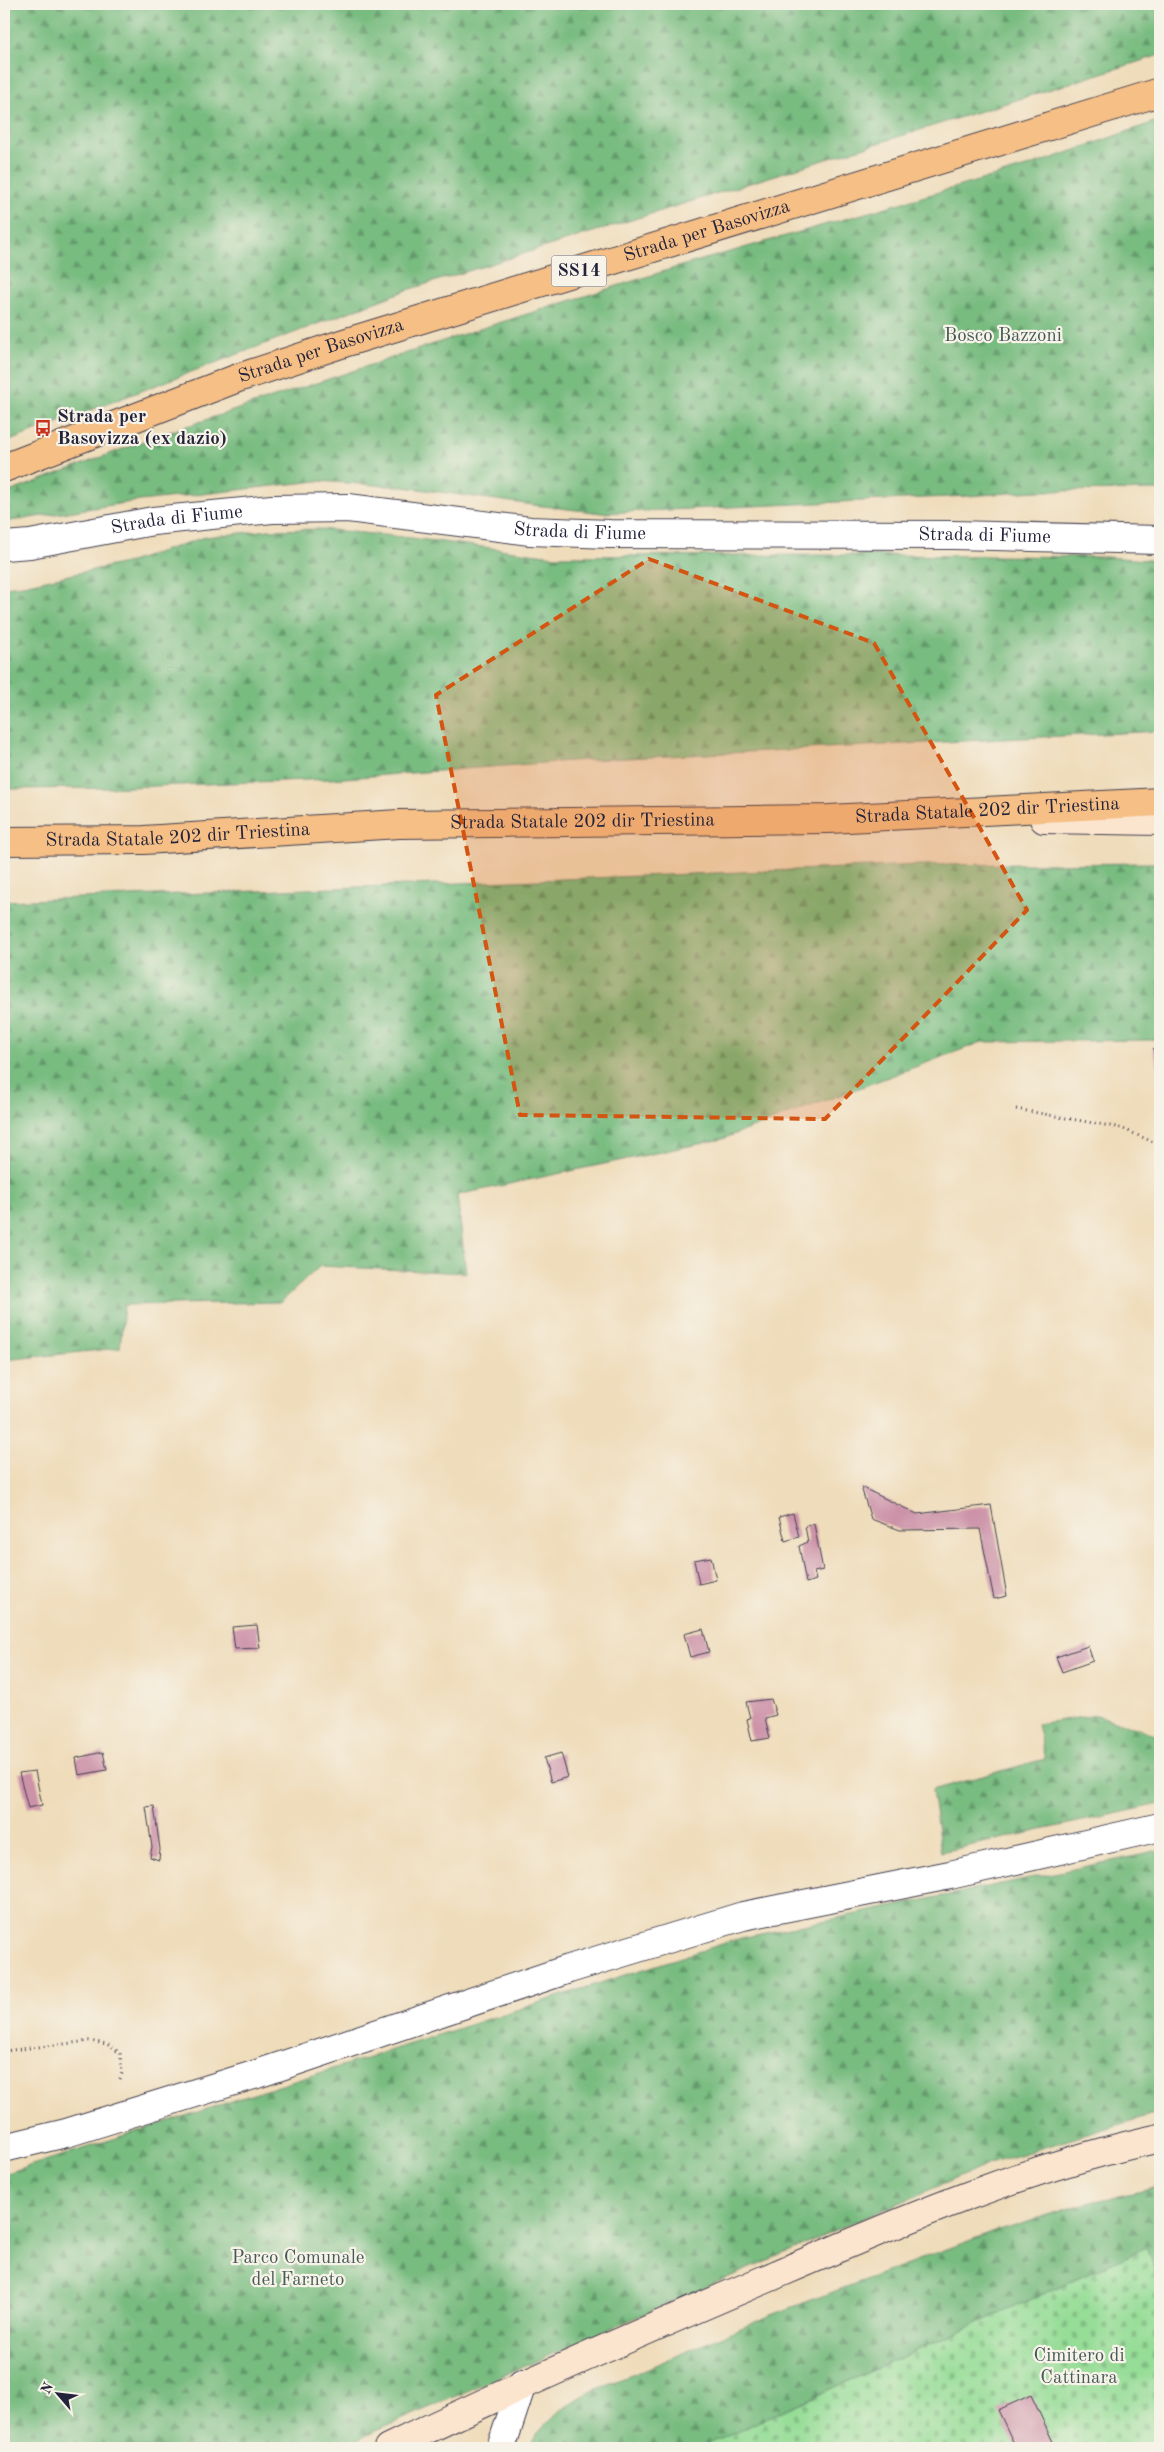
<svg xmlns="http://www.w3.org/2000/svg" width="1164" height="2452" viewBox="0 0 1164 2452" font-family="'Old Standard TT',serif">
<style>
.forest{fill:url(#forest-firs);stroke:#4d6f5e}
.cemetery{fill:url(#cemetery-stones);stroke:#5c8069}
.building{fill:#cc92a8}
.lines{fill:none;stroke-linecap:round;stroke-linejoin:round}
.minor-casing{stroke:#413e4e;stroke-width:30}
.tertiary-casing{stroke:#413e4e;stroke-width:30}
.secondary-casing{stroke:#413e4e;stroke-width:30}
.primary-casing{stroke:#413e4e;stroke-width:30}
.path{stroke:#413e4e;stroke-width:3;stroke-dasharray:1 4;stroke-linecap:butt}
.minor{stroke:#fff;stroke-width:28}
.tertiary{stroke:#fff;stroke-width:28}
.secondary{stroke:#fbe5cf;stroke-width:28}
.primary{stroke:#f5bf86;stroke-width:28}
.marked{fill:#d45411;fill-opacity:0.2;stroke:#d45411;stroke-width:4;stroke-dasharray:10 6;stroke-linejoin:round}
.labels{text-anchor:middle;dominant-baseline:central;stroke-width:4.5;stroke-linejoin:round;paint-order:stroke}
.shield{fill:#f7f3e8;stroke:#62616f;stroke-width:1}
.shield-label{font-size:18px;font-weight:bold;fill:#22223b}
.street-label{font-size:19px;fill:#22223b;stroke:#f7f3e8}
.park-label{font-size:19px;fill:#455a57;stroke:#f7f3e8}
.poi-label{font-size:19px;font-weight:bold;fill:#22223b;stroke:#f7f3e8;text-anchor:start}
</style>
<defs>
<pattern id="forest-firs" width="22" height="20" patternUnits="userSpaceOnUse" patternTransform="scale(1.25)"><rect width="22" height="20" fill="#78bc80"/><path d="M5 1l3.5 6h-7zM16 11l3.5 6h-7z" fill="#62986a"/></pattern>
<pattern id="cemetery-stones" width="16" height="16" patternUnits="userSpaceOnUse" patternTransform="scale(1.25)"><rect width="16" height="16" fill="#96dd97"/><path d="M2 7V4a2 2 0 0 1 4 0v3zM10 15v-3a2 2 0 0 1 4 0v3z" fill="#81bd83"/></pattern>
</defs>
<rect width="100%" height="100%" fill="#f7f3e8"/>
<filter id="ink" filterUnits="userSpaceOnUse"><feTurbulence type="fractalNoise" baseFrequency=".02" numOctaves="2"/><feDisplacementMap in="SourceGraphic" scale="10" xChannelSelector="R" yChannelSelector="G"/><feConvolveMatrix kernelMatrix="1 2 1 2 8 2 1 2 1" color-interpolation-filters="sRGB"/></filter>
<filter id="wash" filterUnits="userSpaceOnUse"><feTurbulence type="fractalNoise" baseFrequency=".0096" numOctaves="4" result="noise"/><feDisplacementMap in="SourceGraphic" scale="20" xChannelSelector="R" yChannelSelector="G"/><feGaussianBlur stdDeviation="1.12" result="paint"/><feColorMatrix in="noise" values="0 0 0 0 0 0 0 0 0 0 0 0 0 0 0 0 0 1.4 0 .05"/><feComposite in="paint" operator="in"/></filter>
<g filter="url(#wash)">
<rect width="100%" height="100%" fill="#efdcba"/>
<g class="forest">
<polygon points="4,4 1160,4 1160,55 404,291 4,443"/>
<polygon points="1160,120 1160,490 1035,491 968,496 602,513 526,504 404,487 317,481 131,502 4,522 4,494 157,436 473,331 681,266 1030,166"/>
<polygon points="321,529 403,537 554,556 868,555 1106,557 1160,561 1160,731 570,761 331,779 103,788 4,789 4,587 23,585 130,562 205,537 269,530"/>
<polygon points="1160,863 1160,1037 1152,1040 982,1042 722,1139 457,1195 466,1273 320,1266 281,1302 124,1305 120,1348 4,1360 4,901 920,865"/>
<polygon points="1097,1715 1160,1736 1160,1804 941,1852 932,1790 1045,1759 1037,1724"/>
<polygon points="1160,1851 1160,2112 989,2164 373,2432 342,2448 4,2448 4,2174 741,1938"/>
<polygon points="1160,2187 1160,2280 1146,2248 704,2446 705,2448 528,2448 538,2433 559,2411 592,2390 632,2375 769,2316 995,2231 1087,2203"/>
</g>
<polygon class="cemetery" points="1146,2248 1160,2280 1160,2448 705,2448 704,2446"/>
<g id="blocks">
<g class="building">
<polygon points="1160,1046 1160,1071 1153,1049"/>
<polygon points="861,1487 917,1514 991,1505 1007,1596 994,1599 980,1529 900,1530 871,1519"/>
<polygon points="793,1513 799,1537 785,1541 779,1517"/>
<polygon points="814,1524 823,1570 814,1572 816,1580 806,1583 799,1546 808,1542 805,1526"/>
<polygon points="711,1557 716,1580 699,1584 694,1560"/>
<polygon points="257,1625 260,1648 235,1649 232,1627"/>
<polygon points="703,1629 709,1652 690,1657 684,1634"/>
<polygon points="1088,1646 1093,1661 1062,1672 1056,1657"/>
<polygon points="771,1699 776,1715 765,1718 770,1738 752,1741 747,1719 750,1718 746,1702"/>
<polygon points="103,1752 107,1770 79,1775 76,1758"/>
<polygon points="561,1753 568,1777 551,1782 544,1758"/>
<polygon points="35,1771 42,1805 28,1808 19,1773"/>
<polygon points="154,1806 160,1849 159,1860 150,1857 152,1847 146,1807"/>
<polygon points="1031,2395 1054,2444 1045,2448 1016,2448 998,2410"/>
</g>
</g>
</g>
<g filter="url(#ink)">
<use href="#blocks" fill-opacity="0" stroke="#413e4e" stroke-width="1"/>
<g class="lines">
<g class="minor-casing">
<polyline id="minor" points="501,2448 522,2384"/>
</g>
<g class="tertiary-casing">
<g id="tertiary">
<path id="s1" d="M4 546 30 544 153 521 272 509 348 508 530 531 610 534 953 535 1160 540"/>
<polyline points="4,2148 66,2133 260,2073 569,1969 743,1916 950,1875 1160,1827"/>
</g>
</g>
<g class="secondary-casing">
<g id="secondary">
<polyline points="1044,819 1160,821"/>
<path d="M388 2448C513 2388 639 2333 766 2279 894 2224 1024 2167 1160 2138"/>
</g>
</g>
<g class="primary-casing">
<g id="primary">
<path id="s2" d="M4 468 238 378 344 343 1160 92"/>
<path id="s3" d="M4 841 144 840 399 824 829 819 1160 802"/>
</g>
</g>
<g class="path">
<polyline points="1016,1109 1121,1128 1160,1145"/>
<polyline points="4,2051 89,2041 107,2044 120,2053 122,2073 119,2082"/>
<polyline points="981,2448 990,2444"/>
</g>
<use href="#minor" class="minor"/>
<use href="#tertiary" class="tertiary"/>
<use href="#secondary" class="secondary"/>
<use href="#primary" class="primary"/>
</g>
</g>
<path class="marked" d="M649 559 874 643 1027 910 825 1119 520 1115 436 695Z"/>
<defs>
<g id="bus-bare" transform="scale(1.35)"><path d="M-5-6H5V4H4V6H2V4H-2V6H-4V4H-5ZM-3.5-4V0h7V-4ZM-3.5 1.2v1.5H-2V1.2ZM2 1.2v1.5H3.5V1.2Z" fill="#c8321e" stroke="#f7f3e8" stroke-width="2.5" paint-order="stroke"/></g>
</defs>
<g fill-rule="evenodd">
<use href="#bus-bare" x="43" y="428"/>
</g>
<g class="labels">
<rect class="shield" x="551.5" y="255.5" width="55" height="31" rx="4"/>
<g class="shield-label">
<text x="579" y="271">SS14</text>
</g>
<g class="street-label">
<text stroke="none"><textPath href="#s2" startOffset="742">Strada per Basovizza</textPath></text>
<text stroke="none"><textPath href="#s2" startOffset="338">Strada per Basovizza</textPath></text>
<text stroke="none"><textPath href="#s1" startOffset="175">Strada di Fiume</textPath></text>
<text stroke="none"><textPath href="#s1" startOffset="580">Strada di Fiume</textPath></text>
<text stroke="none"><textPath href="#s1" startOffset="985">Strada di Fiume</textPath></text>
<text stroke="none"><textPath href="#s3" startOffset="984">Strada Statale 202 dir Triestina</textPath></text>
<text stroke="none"><textPath href="#s3" startOffset="579">Strada Statale 202 dir Triestina</textPath></text>
<text stroke="none"><textPath href="#s3" startOffset="174">Strada Statale 202 dir Triestina</textPath></text>
</g>
<g class="park-label">
<text x="1003" y="336">Bosco Bazzoni</text>
<text x="298" y="2258">Parco Comunale<tspan x="298" dy="22">del Farneto</tspan></text>
<text x="1079" y="2356">Cimitero di<tspan x="1079" dy="22">Cattinara</tspan></text>
</g>
<g class="poi-label">
<text x="57" y="417">Strada per<tspan x="57" dy="22">Basovizza (ex dazio)</tspan></text>
</g>
</g>
<rect width="1164" height="2452" fill="none" stroke="#f7f3e8" stroke-width="20"/>
<g transform="translate(58 2394) rotate(298)" stroke="#f7f3e8" stroke-width="4" paint-order="stroke">
<path d="M0-4L9 19L0 12L-9 19Z" fill="#22223b"/>
<text y="-8" font-size="14" font-weight="bold" text-anchor="middle" fill="#22223b">N</text>
</g>
</svg>
